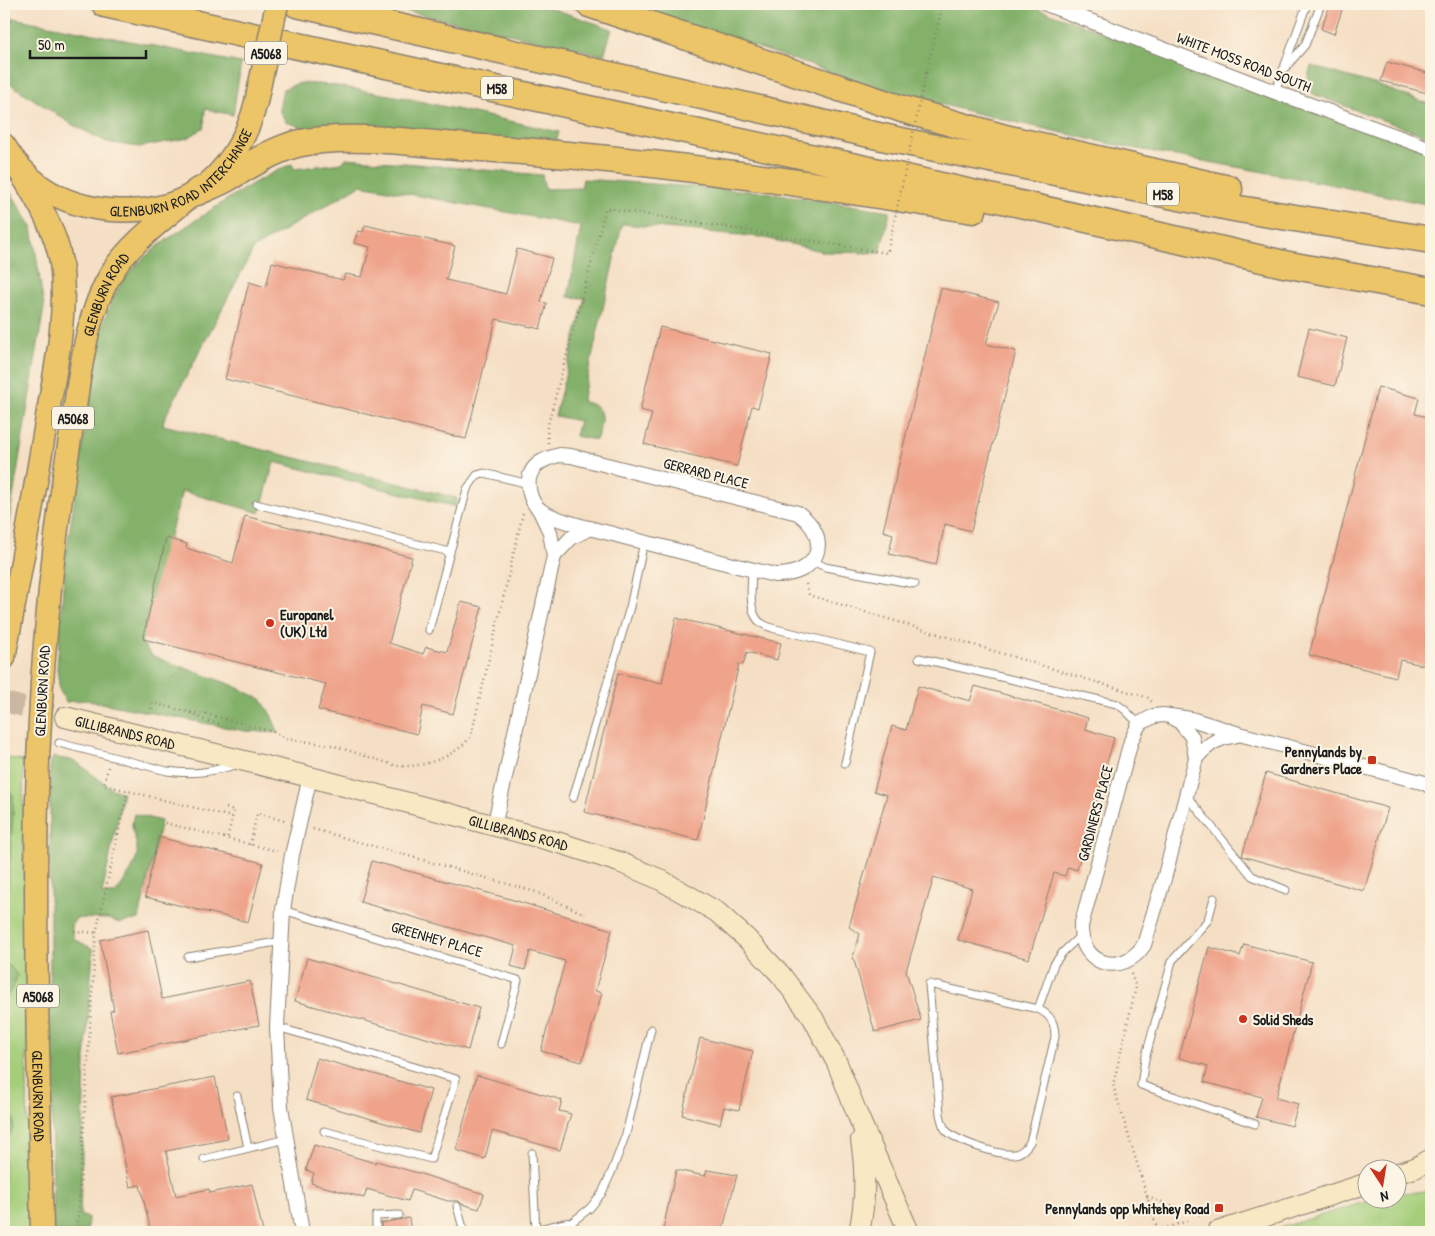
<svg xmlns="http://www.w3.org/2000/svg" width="1435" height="1236" viewBox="0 0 1435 1236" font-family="'Patrick Hand',sans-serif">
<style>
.green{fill:#a4ce7a;stroke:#60754b}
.forest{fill:#83b16a;stroke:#506643}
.building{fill:#efa38a}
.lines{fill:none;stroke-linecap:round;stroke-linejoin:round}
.secondary-tunnel{stroke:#cab8a2;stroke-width:20;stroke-dasharray:20 10;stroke-linecap:butt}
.lane-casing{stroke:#887e70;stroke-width:9}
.street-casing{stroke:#887e70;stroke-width:16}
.secondary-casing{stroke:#887e70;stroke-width:22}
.primary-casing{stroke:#887e70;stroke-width:25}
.highway-casing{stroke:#887e70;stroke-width:29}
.path{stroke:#887e70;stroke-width:2.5;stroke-dasharray:1 4;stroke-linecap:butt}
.lane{stroke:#fff;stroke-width:7}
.street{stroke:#fff;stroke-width:14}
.secondary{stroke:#f8e8c3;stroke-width:20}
.primary{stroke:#edc569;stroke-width:22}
.highway{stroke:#edc569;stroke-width:26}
.primary-bridge-casing{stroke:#887e70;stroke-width:25;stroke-linecap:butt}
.path-bridge{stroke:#887e70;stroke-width:2.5;stroke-dasharray:1 4;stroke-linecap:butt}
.primary-bridge{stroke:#edc569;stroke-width:22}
.poi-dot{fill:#c8321e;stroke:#fcf5e5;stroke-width:2}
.labels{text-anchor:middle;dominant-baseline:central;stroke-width:4;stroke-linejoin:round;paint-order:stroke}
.shield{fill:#fcf5e5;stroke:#5f5d58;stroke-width:1}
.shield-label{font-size:14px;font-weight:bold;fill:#1c1c1c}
.street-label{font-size:15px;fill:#1c1c1c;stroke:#fcf5e5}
.poi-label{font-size:15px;font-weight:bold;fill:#1c1c1c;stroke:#fcf5e5;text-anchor:start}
</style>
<rect width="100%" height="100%" fill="#fcf5e5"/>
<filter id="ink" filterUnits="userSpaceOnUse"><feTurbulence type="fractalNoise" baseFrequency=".02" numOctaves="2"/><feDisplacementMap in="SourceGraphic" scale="10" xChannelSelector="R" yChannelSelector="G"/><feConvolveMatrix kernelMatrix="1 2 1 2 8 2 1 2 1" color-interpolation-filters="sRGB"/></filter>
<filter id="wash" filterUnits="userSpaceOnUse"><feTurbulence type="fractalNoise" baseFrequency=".0096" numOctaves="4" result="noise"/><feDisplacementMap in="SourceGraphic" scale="20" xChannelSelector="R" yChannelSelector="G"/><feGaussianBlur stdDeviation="1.12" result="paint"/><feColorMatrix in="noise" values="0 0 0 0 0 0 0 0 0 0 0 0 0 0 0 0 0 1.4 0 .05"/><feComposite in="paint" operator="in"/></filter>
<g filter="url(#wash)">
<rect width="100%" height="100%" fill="#f5dfc4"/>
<g class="green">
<polygon points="4,757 23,761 29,1232 4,1232"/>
<polygon points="1431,1191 1431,1232 1266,1232 1375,1199 1398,1198 1398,1193"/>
</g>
<g class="forest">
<polygon points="374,4 539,4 612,29 604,55"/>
<polygon points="629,4 960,4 971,5 972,4 1024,4 1431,148 1431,205 1329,184 1111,144 971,112 869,85"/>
<polygon points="13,18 241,63 233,115 205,109 204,127 188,138 139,147 107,142 73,125 4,80 4,55"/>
<path d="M1311 66 1377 85 1431 105V138L1313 94C1305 84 1308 77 1311 66Z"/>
<polygon points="300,83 331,85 401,97 559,132 555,145 307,129 286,122 279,110 283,89"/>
<path d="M346 158 542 175 545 189 581 188 583 179 765 192 890 211 880 253 825 252 761 237 622 224 582 401C585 403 590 403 594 405 606 412 600 430 596 440L575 436 579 421 555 416 585 298 568 297 581 226 361 185 254 248 164 419 163 425 457 498 456 507 274 462 260 513 182 491 141 642 152 656 232 685 261 699 270 713 279 733 245 731 86 700 66 702 60 691 57 669 65 561 98 345C103 323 109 301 123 281 142 254 172 236 199 218 229 198 258 178 292 164L294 169 342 163Z"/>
<polygon points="4,181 32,227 44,307 4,552"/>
<path d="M53 757 75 761 112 789 123 793 102 894H115C124 881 139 864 137 848 135 832 129 832 134 814L161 821 139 919 120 923 108 919 76 918 71 926 74 939 93 949 85 1062 80 1215 88 1218 87 1232H53L50 1018V765Z"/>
<polygon points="4,789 9,790 13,796 13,813 7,903 4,910"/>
<polygon points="4,964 10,966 17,975 15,983 4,1001"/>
<path d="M9 1108C21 1131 6 1132 4 1151V1109Z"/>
</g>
<g id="blocks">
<g class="building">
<polygon points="1330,4 1343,7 1334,34 1321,29"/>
<polygon points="1387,62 1431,74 1431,94 1381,81"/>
<polygon points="365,225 455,246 446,280 506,294 517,249 552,258 541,302 547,303 540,329 496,319 466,439 225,379 249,282 266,287 272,262 343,280 345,274 362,277 370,247 354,243 358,231 363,232"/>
<polygon points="941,288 999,302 986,344 1016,351 971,531 945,524 936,565 889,554 893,534 883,531"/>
<polygon points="660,327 772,354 758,408 752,406 737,466 644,444 652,413 640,410"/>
<polygon points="1309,328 1347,338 1335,386 1297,377"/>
<polygon points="1378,387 1419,398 1415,414 1431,418 1431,667 1400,660 1396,677 1309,655"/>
<polygon points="245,516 412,557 389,643 423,654 426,647 447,652 461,602 482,607 453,714 423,706 417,734 318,710 326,684 143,639 166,538 187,544 186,548 233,563"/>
<polygon points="676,618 781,643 777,660 747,652 743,665 739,664 698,840 584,812 618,673 662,683"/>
<polygon points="918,686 970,701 975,686 1088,718 1085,729 1114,738 1077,870 1068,867 1065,876 1054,873 1029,959 958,940 972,889 934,877 906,971 921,1020 875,1032 853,957 860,934 849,927 887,795 874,791 892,726 906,730"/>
<polygon points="1266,773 1388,808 1364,891 1242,856"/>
<polygon points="158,837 263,863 248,922 145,897"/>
<polygon points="372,861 510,899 612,930 595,991 602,993 582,1062 541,1051 565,961 530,951 525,970 511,966 516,946 360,902"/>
<polygon points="148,930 162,999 250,981 259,1025 118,1053 110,1011 114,1010 100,940"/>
<polygon points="1244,944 1312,962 1276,1098 1298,1104 1292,1126 1256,1117 1262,1097 1204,1082 1208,1066 1179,1058 1209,947 1240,956"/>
<polygon points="307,958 479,1008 468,1050 295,1001"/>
<polygon points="700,1038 753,1051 739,1110 724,1107 720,1124 682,1115"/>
<polygon points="317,1058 431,1090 419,1133 306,1100"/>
<polygon points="477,1075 562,1100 559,1111 571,1114 560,1150 492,1131 485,1159 456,1150"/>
<polygon points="215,1077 228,1139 166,1151 176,1196 209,1189 210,1193 252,1184 263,1232 151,1232 140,1185 130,1187 111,1097"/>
<polygon points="314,1145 375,1163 376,1161 418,1173 484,1194 479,1209 462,1204 459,1201 448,1201 412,1190 408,1201 367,1189 364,1198 311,1183 314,1173 306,1170"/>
<polygon points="676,1170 705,1176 707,1170 737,1175 722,1232 677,1232 663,1229"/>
<polygon points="409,1218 411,1232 381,1232 381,1223"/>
</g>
</g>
</g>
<g filter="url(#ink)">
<use href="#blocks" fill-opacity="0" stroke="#887e70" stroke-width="1"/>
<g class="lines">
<polyline class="secondary-tunnel" points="4,702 65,717"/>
<g class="lane-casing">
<g id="lane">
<polyline points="1286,67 1305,45 1321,4"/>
<polyline points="1275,92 1307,4"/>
<polyline points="256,504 450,552"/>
<polyline points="813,561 825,567 915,584"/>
<path d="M752 569C752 585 747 613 761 623 764 625 769 627 772 628L870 652 845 763"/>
<polyline points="429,630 467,489 477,475 484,473 529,484"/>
<polyline points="919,658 1117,704 1125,710 1139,724"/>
<path d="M59 743 167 771C194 775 209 772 236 765"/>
<polyline points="1186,795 1252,876 1286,890"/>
<polyline points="573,798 630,607 644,542"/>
<polyline points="1214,898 1208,920 1172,961 1145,1059 1141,1085 1255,1124"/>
<polyline points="283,910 518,980 501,1044"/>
<polyline points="188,957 283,941"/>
<path d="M929 984 1038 1009C1051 1015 1055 1023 1055 1037L1030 1142C1026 1148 1022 1153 1015 1154 1000 1156 954 1141 945 1129 942 1124 941 1119 940 1114Z"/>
<polyline points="1038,1009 1054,964 1063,952 1081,935"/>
<polyline points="277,1027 456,1079 431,1159 324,1131"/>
<polyline points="237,1096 248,1148"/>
<polyline points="532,1153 536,1232"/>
<polyline points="204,1159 286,1139"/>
<polyline points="457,1206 464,1232"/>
<polyline points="567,1226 590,1208 602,1193 612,1171 626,1134 651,1029"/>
<polyline points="376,1232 376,1216 399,1215"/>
</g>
</g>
<g class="street-casing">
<g id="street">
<polyline points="1046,4 1275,92 1431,149"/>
<path d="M560 455 571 456 798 513C834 539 818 576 775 575 723 563 672 549 620 536 599 530 557 522 540 510 531 503 526 487 530 475 535 462 547 458 560 455Z"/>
<polyline points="554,556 571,538 590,528"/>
<path d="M1171 717 1180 722 1192 737 1196 758 1164 879 1144 945C1122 978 1080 965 1081 926L1131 741 1139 724 1154 716 1163 715 1191 719 1239 734 1425 783 1431 787"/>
<path d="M1196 758C1209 743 1218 738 1237 735"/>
<polyline points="494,827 554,556 550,532 539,509"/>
<polyline points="302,1232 281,1107 277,1027 283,910 292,855 310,777"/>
<polyline points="541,1232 567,1226"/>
</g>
</g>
<g class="secondary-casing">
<g id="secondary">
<path id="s1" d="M65 717 310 777 560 843 619 862 659 879 717 912 747 939 781 975 813 1018 837 1063 858 1116 909 1232"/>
<polyline points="1398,1173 1415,1168 1431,1159"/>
<path d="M859 1232C866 1201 866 1172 861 1140"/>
<polyline points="1217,1232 1368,1183"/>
</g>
</g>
<g class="primary-casing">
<g id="primary">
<path id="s2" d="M4 145C14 162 27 176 42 187 84 216 153 219 196 192 226 174 248 136 256 102"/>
<path d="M4 658C19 580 33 502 46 423 55 371 68 315 61 262 55 226 33 194 15 163"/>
<path id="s3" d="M42 683C48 595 58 508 73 420 81 369 85 317 112 272 129 244 169 215 194 193"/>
<path id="s4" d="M38 760C33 917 39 1075 42 1232"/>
</g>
</g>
<g class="highway-casing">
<g id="highway">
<polyline points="105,4 888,174 1284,264 1431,291"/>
<polyline points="297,4 896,140 1239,209 1431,240"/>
<polyline points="589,4 902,109 1005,138 1229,189"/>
<path d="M197 192C208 187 219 183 229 177 253 164 274 149 301 143 351 133 416 143 468 147 637 158 806 183 973 210"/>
</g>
</g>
<g class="path">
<polyline points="926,73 943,4"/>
<polyline points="548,443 547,428 606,208 887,253 888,250"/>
<polyline points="806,584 809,595 1149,698 1152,702"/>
<path d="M151 709 153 703 188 712 206 714 274 732 287 739 331 745 397 766C423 768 456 757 471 736L523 513"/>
<polyline points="190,713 204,720 221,724"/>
<polyline points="108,767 104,785 232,817"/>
<polyline points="226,808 234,810 227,839"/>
<polyline points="165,823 277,851"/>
<polyline points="313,829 536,892 585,914"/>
<polyline points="250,845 257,813 285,821"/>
<polyline points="74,931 96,933"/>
<polyline points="1131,974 1136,987 1113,1085 1158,1232"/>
<polyline points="1147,1197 1204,1216"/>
<polyline points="1158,1231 1190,1220"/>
<polyline points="77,1232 96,933 128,789"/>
</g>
<use href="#lane" class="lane"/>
<use href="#street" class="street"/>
<use href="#secondary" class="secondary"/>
<use href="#primary" class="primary"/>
<use href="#highway" class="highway"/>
<g class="primary-bridge-casing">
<g id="primary-bridge">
<polyline points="256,102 277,4"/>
<polyline points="38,760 42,683"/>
</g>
</g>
<polyline class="path-bridge" points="888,250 926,73"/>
<use href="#primary-bridge" class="primary-bridge"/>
</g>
</g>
<g class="poi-dot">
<circle cx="270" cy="623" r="5"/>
<rect x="1367" y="755" width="10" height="10" rx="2.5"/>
<circle cx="1243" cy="1019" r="5"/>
<rect x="1214" y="1203" width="10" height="10" rx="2.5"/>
</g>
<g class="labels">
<g class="shield">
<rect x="245" y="41.5" width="42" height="23" rx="4"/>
<rect x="481" y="76.5" width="32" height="23" rx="4"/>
<rect x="1147" y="182.5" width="32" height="23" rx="4"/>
<rect x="52" y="406.5" width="42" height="23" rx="4"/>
<rect x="17" y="984.5" width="42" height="23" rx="4"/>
</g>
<g class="shield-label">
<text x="266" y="53">A5068</text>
<text x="497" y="88">M58</text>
<text x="1163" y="194">M58</text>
<text x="73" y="418">A5068</text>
<text x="38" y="996">A5068</text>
</g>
<g class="street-label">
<text transform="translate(1244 62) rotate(21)">WHITE MOSS ROAD SOUTH</text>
<text stroke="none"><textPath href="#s2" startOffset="215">GLENBURN ROAD INTERCHANGE</textPath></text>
<text stroke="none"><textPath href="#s3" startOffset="396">GLENBURN ROAD</textPath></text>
<text transform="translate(706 473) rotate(14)">GERRARD PLACE</text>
<text transform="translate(42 691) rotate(-87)">GLENBURN ROAD</text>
<text stroke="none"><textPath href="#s1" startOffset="62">GILLIBRANDS ROAD</textPath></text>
<text transform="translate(1095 813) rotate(-75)">GARDINERS PLACE</text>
<text stroke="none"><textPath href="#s1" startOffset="468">GILLIBRANDS ROAD</textPath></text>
<text transform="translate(437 939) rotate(16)">GREENHEY PLACE</text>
<text stroke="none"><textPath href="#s4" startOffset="336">GLENBURN ROAD</textPath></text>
</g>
<g class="poi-label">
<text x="280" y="614">Europanel<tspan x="280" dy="17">(UK) Ltd</tspan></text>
<text x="1362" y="751" text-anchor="end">Pennylands by<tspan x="1362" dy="17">Gardners Place</tspan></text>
<text x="1253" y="1019">Solid Sheds</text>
<text x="1209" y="1208" text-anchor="end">Pennylands opp Whitehey Road</text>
</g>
</g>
<rect width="1435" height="1236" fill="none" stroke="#fcf5e5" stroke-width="20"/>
<g transform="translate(1382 1184) rotate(168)"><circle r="24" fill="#fcf5e5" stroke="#a29e95"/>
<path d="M0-4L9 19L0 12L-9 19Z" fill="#c8321e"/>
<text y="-8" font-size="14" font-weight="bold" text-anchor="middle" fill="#1c1c1c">N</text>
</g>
<path d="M30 50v8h116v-8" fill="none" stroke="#1c1c1c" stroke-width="2.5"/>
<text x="38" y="50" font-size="15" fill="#1c1c1c" stroke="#fcf5e5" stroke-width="4" paint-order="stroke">50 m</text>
</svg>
